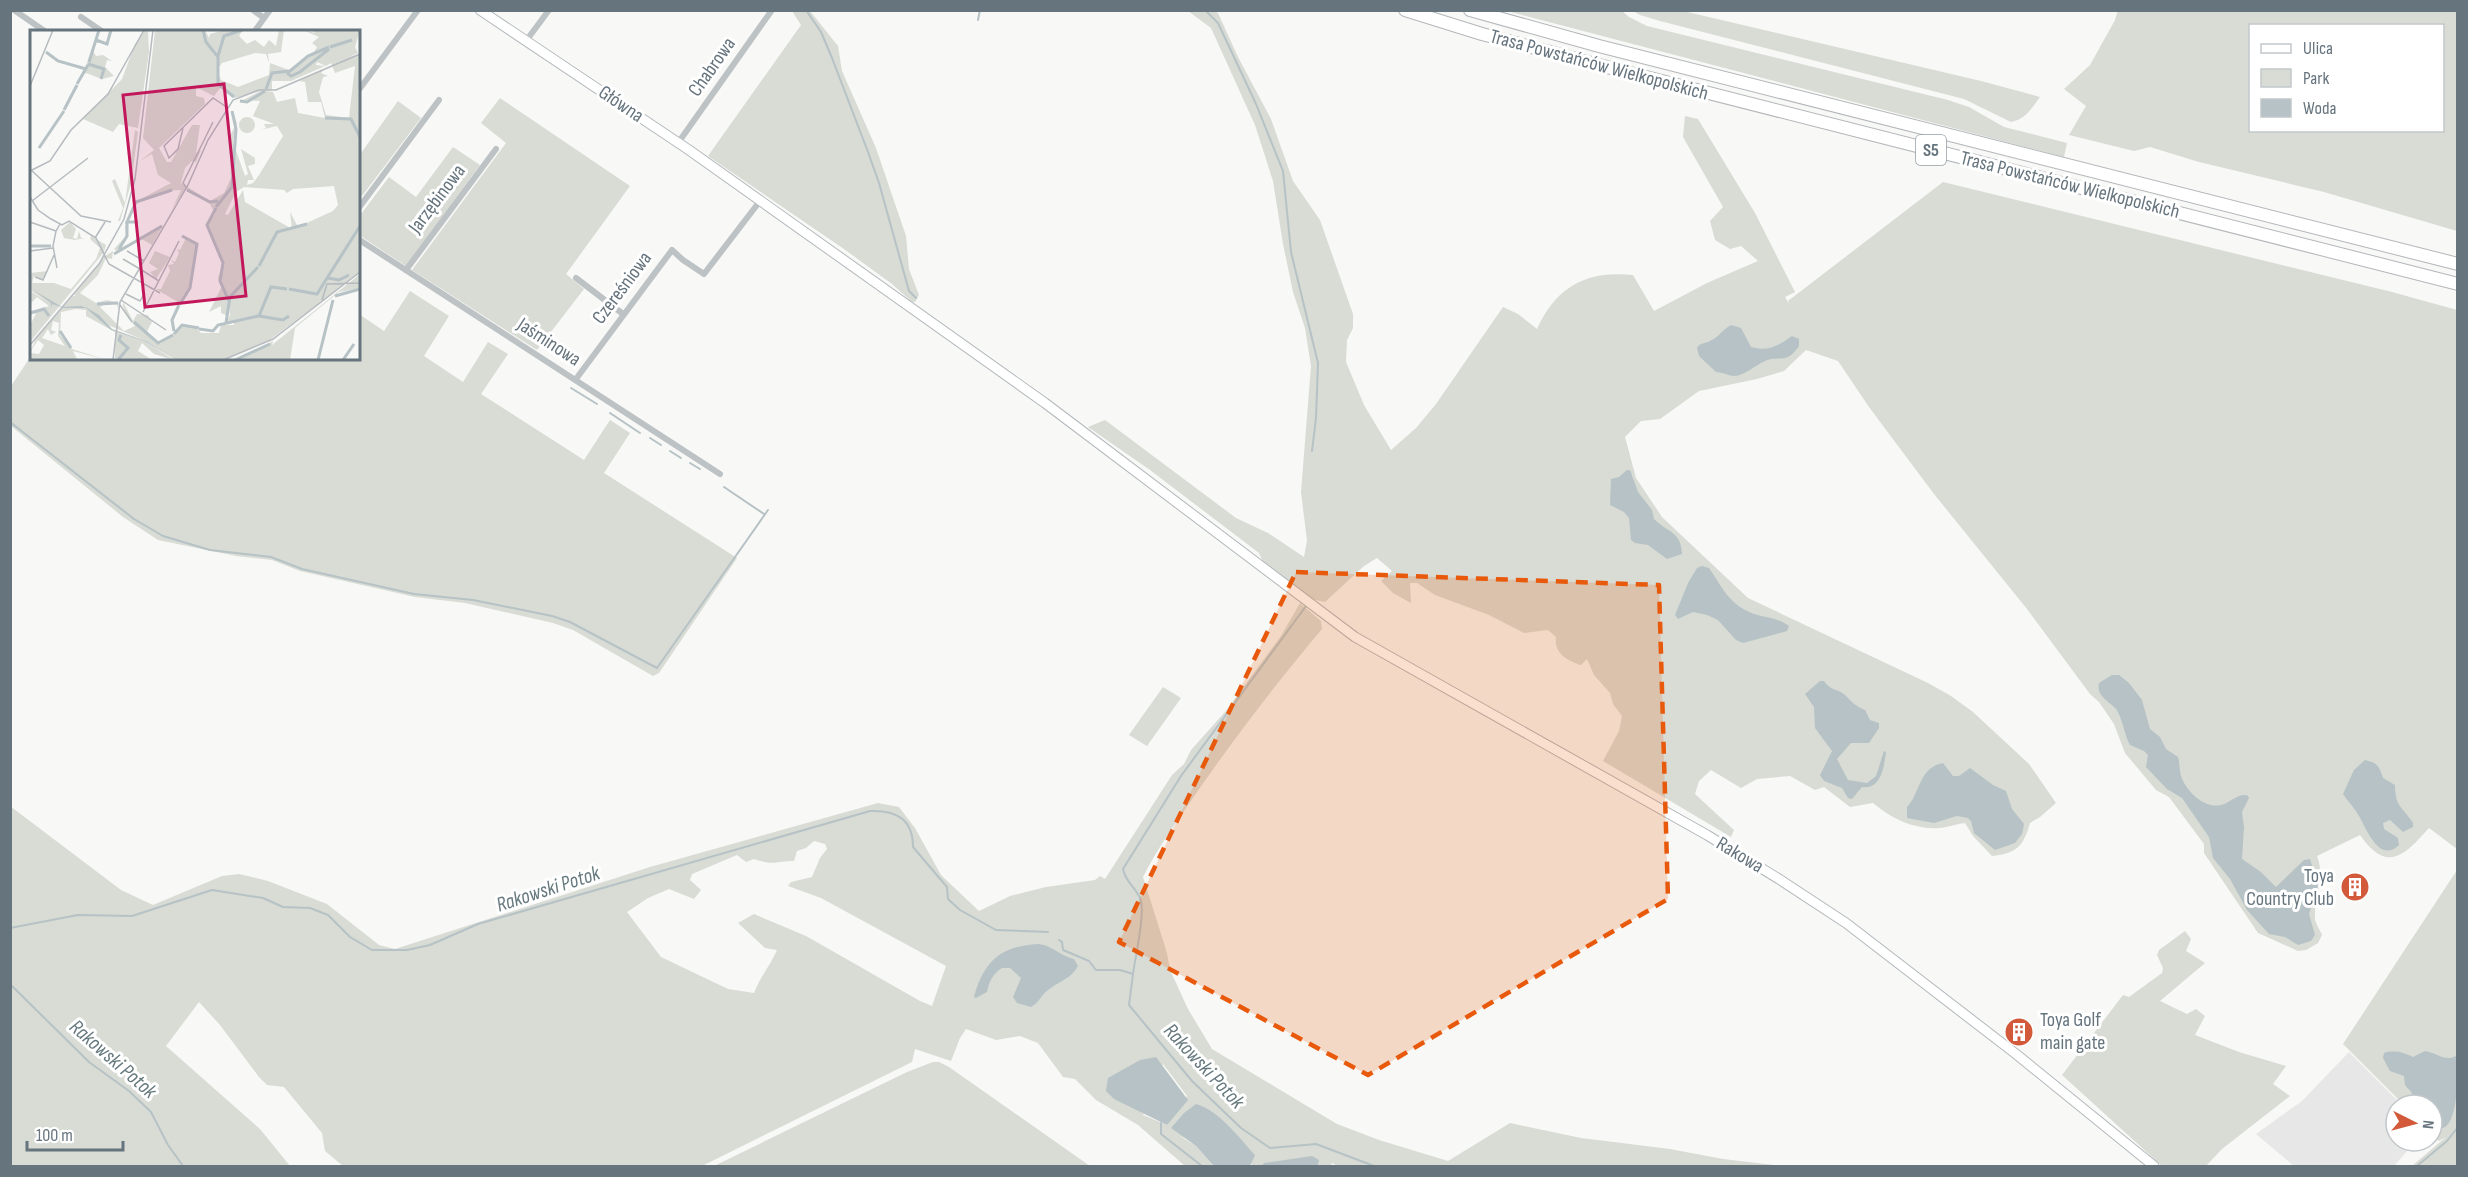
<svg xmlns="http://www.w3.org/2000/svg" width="2468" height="1177" viewBox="0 0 2468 1177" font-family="'Sofia Sans Condensed',sans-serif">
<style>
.built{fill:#e6e7e6}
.green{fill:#d8dcd5;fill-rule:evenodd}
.water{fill:#b6c2c5}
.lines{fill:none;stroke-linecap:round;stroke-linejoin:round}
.stream{stroke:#b6c2c5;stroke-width:2}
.secondary-casing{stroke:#b2b8bc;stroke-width:11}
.highway-casing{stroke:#b3b7ba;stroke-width:14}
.street{stroke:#bdc2c5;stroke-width:6}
.secondary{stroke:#fff;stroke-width:9}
.highway{stroke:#fff;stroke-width:12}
.marked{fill:#e8590c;fill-opacity:0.2;stroke:#e8590c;stroke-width:4.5;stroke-dasharray:12 8;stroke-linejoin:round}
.labels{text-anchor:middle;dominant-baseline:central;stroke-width:6;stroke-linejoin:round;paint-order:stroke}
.shield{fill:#fff;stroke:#949ea5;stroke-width:1.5}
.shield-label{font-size:18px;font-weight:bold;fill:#66747e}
.street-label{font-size:20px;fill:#66747e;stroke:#fff}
.poi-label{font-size:20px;fill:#66747e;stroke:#fff;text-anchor:end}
.water-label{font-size:21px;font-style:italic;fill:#66797f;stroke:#fff}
.inset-river{fill:none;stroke:#b6c2c5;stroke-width:3}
.inset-road{fill:none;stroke:#b5bbbf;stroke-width:1.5}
.view{fill:#c2185b;fill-opacity:0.15;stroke:#c2185b;stroke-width:3}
.inset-edge{fill:none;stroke:#66747e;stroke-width:3}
</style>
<rect width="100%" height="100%" fill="#f8f8f6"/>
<polygon class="built" points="2349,1052 2402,1105 2396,1105 2396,1141 2416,1141 2394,1166 2294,1166 2256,1134 2302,1101"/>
<g class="green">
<path d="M2118 10 2457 11V231L2324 192 2199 162 2150 147 2134 151 2069 135 2086 106 2064 89 2090 65 2115 20ZM2250 26H2442V130H2250Z"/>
<polygon points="792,11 810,11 838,46 842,71 876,148 906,236 909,269 919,295 915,302 912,302 892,284 844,249 708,156 801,25"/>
<path d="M1188 11H1215L1218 13 1238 57 1271 119 1293 181 1320 220 1353 314V328L1347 340 1346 362 1364 405 1391 450 1416 428 1436 404 1503 307 1518 314 1537 329C1556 287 1586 270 1633 275L1654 311 1707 283 1758 261 1741 246 1730 249 1715 240 1710 221 1723 207 1683 137 1685 116 1698 119 1755 213 1795 292 1785 297 1789 304 1788 301 1943 182 2392 292 2457 310V849L2429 828C2414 844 2395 870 2373 850 2368 846 2364 840 2360 835L2317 856C2326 880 2314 895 2315 918 2315 923 2320 930 2322 935L2318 943 2306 950 2298 951 2258 933 2204 853V844L2169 797 2156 790 2125 753 2114 724 2099 702 2090 694 2027 609 1934 494 1869 407 1838 361 1806 350 1784 371 1757 379 1699 391 1660 419 1641 421 1625 437 1636 478 1662 517 1748 598 1928 683 1951 696 1973 712 2029 764 2056 803 2040 817 2030 823C2023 847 2017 853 1992 856L1973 836 1965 823C1957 824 1948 827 1940 828 1915 830 1892 819 1873 803L1850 807 1824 787 1815 790 1790 776 1757 779 1741 788 1711 770 1699 781 1695 794 1734 830 1731 837 1603 761 1619 731 1622 716 1613 704 1610 693 1594 675 1587 659 1581 665C1566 660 1554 653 1556 637L1548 630 1524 633 1489 615 1435 595 1417 583H1410L1411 603 1393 593 1381 581 1392 571 1377 558 1364 566 1325 602 1311 599 1264 564 1259 553 1150 470 1088 427 1105 420 1236 518 1268 533 1304 557 1307 541 1301 492 1311 366 1305 328 1293 292 1283 244 1273 181 1255 125 1211 28Z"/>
<polygon points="1507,11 1622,11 1629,17 1647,26 1948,100 1969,107 2004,127 2067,143 2064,157"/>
<path d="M1633 11H1683L1981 81 2040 97C2032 108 2025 120 2011 122L1964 99 1660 21 1640 15Z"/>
<polygon points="500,98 630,186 566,274 584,289 537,350 412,270 506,143 481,123"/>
<polygon points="398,101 421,118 362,196 359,194 359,156"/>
<polygon points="453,147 480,165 406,266 359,235 358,218 389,177 416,197"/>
<polygon points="410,291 449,316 424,356 463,382 488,342 508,354 481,394 584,460 610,420 630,433 604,473 737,558 659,673 653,676 573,630 553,623 465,603 415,597 300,571 272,560 236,556 158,540 123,517 11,426 11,386 31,356 32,358 358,358 359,314 384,331"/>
<path d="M1300 603 1321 621 1322 629C1278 681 1236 736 1197 792 1178 820 1158 847 1143 877L1167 953 1170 970 1188 1009 1212 1049 1337 1124 1379 1140 1448 1161 1510 1123 1581 1138 1670 1149 1723 1159 1782 1166H1338L1332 1163 1331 1166H1318L1319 1160 1264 1163 1261 1166H1250L1252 1164 1180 1136 1196 1146 1214 1166H1185L1138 1125 1096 1100 1075 1079 1063 1077 1038 1043 1020 1036 996 1040 966 1029 960 1038 951 1061 915 1049 912 1062 702 1166H343L325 1151 322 1133 284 1087 267 1085 259 1077 220 1025 199 1002 166 1046 260 1129 290 1166H11L10 806 121 890 153 905 222 876 239 874 268 881 327 904 379 945 395 949 650 867 878 803 899 807 915 828 941 875 979 911 1010 896 1046 887 1095 880 1100 876 1105 879 1172 775 1184 764 1191 750 1225 712 1281 636ZM814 841 825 844 827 849 820 858 812 877 791 882 788 886 821 898 946 966 932 1006 920 1001 806 936 754 914 738 923 765 948 777 950C770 966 760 977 754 993L728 989 661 957 627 912 648 898 669 889 694 899 701 890 690 880 692 874 737 855 746 862 754 859C774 866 776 861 794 861L797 851 806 848ZM1163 1064 1187 1096 1167 1125 1143 1115Z"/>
<polygon points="1163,687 1181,698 1147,746 1129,735"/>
<polygon points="2457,870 2457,1166 2412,1166 2446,1137 2439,1141 2432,1134 2432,1105 2404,1105 2343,1044"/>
<polygon points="2185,931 2191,939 2186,951 2205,963 2160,1001 2187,1014 2196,1009 2205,1016 2195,1035 2239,1052 2286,1066 2273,1084 2290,1096 2222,1149 2206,1166 2162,1166 2062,1075 2123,995 2129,997 2162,973 2163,968 2157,955 2159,950"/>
<polygon points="933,1062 939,1062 949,1067 1090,1166 714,1166 907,1072"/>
</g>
<g class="water">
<path d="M1731 325 1741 328 1751 347C1768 352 1778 346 1792 336L1799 339V346C1786 365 1780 355 1765 361 1755 365 1746 375 1735 376 1729 376 1723 372 1716 372L1699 356 1697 348C1701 342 1704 344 1710 341 1719 337 1723 329 1731 325Z"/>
<path d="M1627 470H1630L1638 492 1652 510 1654 519C1668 533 1681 531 1682 554L1667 559 1648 545 1635 543 1631 540 1629 518 1624 512 1610 505 1611 479 1619 477Z"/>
<path d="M1702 566 1709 568C1723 588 1728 604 1754 614 1766 618 1779 618 1789 626L1787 631 1743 643 1736 640 1718 620 1707 615 1693 612 1678 619 1675 615 1688 583 1697 568Z"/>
<path d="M2112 675H2119L2129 683 2142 700 2150 729 2160 737 2166 749 2178 757C2180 763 2179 770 2181 776 2186 791 2204 809 2221 805 2230 803 2236 794 2247 795L2249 798 2242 812 2244 827 2242 859 2261 872 2276 887 2304 860 2310 859 2318 885 2309 914 2315 935 2311 941 2298 945 2285 937 2269 934 2247 910 2230 879 2213 858 2209 837 2182 798 2167 789 2146 767 2148 755 2144 751 2130 745C2124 734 2123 719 2116 709 2108 700 2096 696 2099 683Z"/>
<path d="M1820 681H1824C1832 692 1837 688 1845 695 1852 702 1855 706 1865 710L1870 720 1879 723V728L1869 743H1851L1837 759 1848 780 1867 783 1876 776 1884 751 1886 752C1884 767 1881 790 1862 787L1852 799 1848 798 1842 788 1824 781 1820 775 1832 751 1815 728 1814 707 1805 694Z"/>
<path d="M2365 760C2378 763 2379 766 2383 778L2395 785C2395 807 2402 806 2413 823V827L2403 832 2390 820 2383 823 2384 829 2398 838 2399 845C2377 866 2365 822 2355 810 2351 804 2347 800 2343 794L2354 770Z"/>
<path d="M1943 763 1953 776H1959L1970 768 1993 785 2006 791 2012 809 2024 824 2022 834 2015 843 1995 850 1974 833 1971 821 1968 818 1957 816 1934 823 1907 818V807C1920 794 1919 767 1943 763Z"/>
<path d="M1038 944C1052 945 1060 956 1074 959L1078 966C1071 979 1059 981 1048 990 1041 995 1039 1003 1031 1007L1017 1003 1013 997 1021 978 1010 968H1002C993 974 989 981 987 992L976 998 974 997C984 961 1001 946 1038 944Z"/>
<path d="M2425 1051C2437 1053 2447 1063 2457 1055 2458 1069 2460 1145 2432 1125V1105H2414L2411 1102 2412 1093 2405 1085 2404 1076 2390 1071 2383 1058 2384 1053C2395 1050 2403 1052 2413 1057Z"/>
<polygon points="1156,1057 1188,1100 1167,1125 1114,1099 1106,1091 1108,1078 1140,1060"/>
<path d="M1196 1104C1220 1111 1239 1138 1255 1155L1250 1166H1214L1196 1146 1171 1128 1184 1113Z"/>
<polygon points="1312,1156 1319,1160 1318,1166 1261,1166 1264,1163"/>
</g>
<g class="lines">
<g class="stream">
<polyline points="806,10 821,32 832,58 868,152 879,183 909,291 916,298"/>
<polyline points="1205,10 1218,23 1256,104 1283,171 1291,252 1318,363 1316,418 1312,451"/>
<polyline points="978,20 980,10"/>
<polyline points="571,388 597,404"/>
<polyline points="610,413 640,433"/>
<polyline points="10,422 134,519 163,536 210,550 271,557 302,569 414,594 473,600 552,616 570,622 657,668 768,510"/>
<polyline points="650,438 661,445"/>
<polyline points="670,451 681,458"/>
<polyline points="690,463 700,469"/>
<polyline points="724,487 764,514"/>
<path d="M10 928 78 915 132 916 212 890 263 898 283 907 310 908 328 915 350 937 372 950H407L430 945 478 924 870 811C896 810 913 819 913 847L947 887 948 899 960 910 996 930 1048 932"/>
<polyline points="1059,940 1062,942 1063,950 1089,961 1096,970 1120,970 1133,974 1129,1005 1192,1081 1241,1128 1270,1148 1316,1144 1374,1166"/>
<path d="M1133 974C1135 958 1146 911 1140 898 1135 887 1125 881 1123 869L1181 776 1306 606"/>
<polyline points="10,984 89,1062 129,1091 151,1112 168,1145 183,1166"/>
<polyline points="1161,1123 1161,1134 1202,1166"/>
<polyline points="2417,1166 2447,1141 2458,1127"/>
</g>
<g class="secondary-casing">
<polyline id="secondary" points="480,10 689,150 1045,403 1355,637 1707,835 1779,879 1846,923 2016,1054 2154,1166"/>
</g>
<g class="highway-casing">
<g id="highway">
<polyline points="1405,10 1482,34 1595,64 2458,284"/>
<polyline points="1470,10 1599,46 2458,264"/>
</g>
</g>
<g class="street">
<polyline points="14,10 46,32"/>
<polyline points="253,10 264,18"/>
<polyline points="81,17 103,32"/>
<polyline points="254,32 270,10"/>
<polyline points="526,41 549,10"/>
<polyline points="358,91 418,10"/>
<polyline points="678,143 772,10"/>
<polyline points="358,209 439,100"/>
<polyline points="358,239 720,474"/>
<polyline points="406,270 496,149"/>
<polyline points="576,278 623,314"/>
<polyline points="576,379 672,250 683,260 704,274 760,201"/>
</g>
<use href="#secondary" class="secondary"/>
<use href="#highway" class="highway"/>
</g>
<path class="marked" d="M1296 572 1659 585 1668 899 1368 1075 1119 942Z"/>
<defs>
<g id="building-disc" transform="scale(1.5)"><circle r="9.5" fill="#d25a3b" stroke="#fff"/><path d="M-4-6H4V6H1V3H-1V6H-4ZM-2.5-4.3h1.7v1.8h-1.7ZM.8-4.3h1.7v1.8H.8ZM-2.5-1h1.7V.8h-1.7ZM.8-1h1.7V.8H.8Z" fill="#fff"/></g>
</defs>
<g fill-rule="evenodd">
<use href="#building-disc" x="2355" y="887"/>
<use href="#building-disc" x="2019" y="1032"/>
</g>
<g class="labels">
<rect class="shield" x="1916" y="135" width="30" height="30" rx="4.5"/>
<g class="shield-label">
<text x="1931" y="150">S5</text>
</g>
<g class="street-label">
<text transform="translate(1599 65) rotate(15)">Trasa Powstańców Wielkopolskich</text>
<text transform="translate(712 67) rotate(-55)">Chabrowa</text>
<text transform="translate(621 104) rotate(34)">Główna</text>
<text transform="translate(2070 185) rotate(14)">Trasa Powstańców Wielkopolskich</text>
<text transform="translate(437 199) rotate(-53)">Jarzębinowa</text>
<text transform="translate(622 288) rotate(-53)">Czereśniowa</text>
<text transform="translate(549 342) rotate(33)">Jaśminowa</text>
<text transform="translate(1740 855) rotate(31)">Rakowa</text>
</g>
<g class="poi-label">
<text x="2334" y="876">Toya<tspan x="2334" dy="23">Country Club</tspan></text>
<text x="2040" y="1020" text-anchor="start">Toya Golf<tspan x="2040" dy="23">main gate</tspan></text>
</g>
<g class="water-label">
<text transform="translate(548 889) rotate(-18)">Rakowski Potok</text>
<text transform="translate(113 1059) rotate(41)">Rakowski Potok</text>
<text transform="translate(1204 1066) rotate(47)">Rakowski Potok</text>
</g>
</g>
<g transform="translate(30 30)">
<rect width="330" height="330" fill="#f8f8f6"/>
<path d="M115 0H118L119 22 108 98 89 94 83 102 53 89 92 49 105 14ZM125 0H175L179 8 180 4 194 0H213L209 6 217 14 225 10 234 17 239 10 246 16 249 0H254L251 22 238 24 239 33 236 24 225 23 192 33 187 40 191 50 208 57 239 45 240 33 259 40 284 22 287 17 282 13 289 7 273 0 285 3 282 0H330L325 17 328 23 319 27 330 24V243L238 311 191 330H146L116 311 78 295 82 300 114 311 144 330 124 324 112 313 108 321 122 330 85 328V302L56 286V280L46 279 31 282 30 305 42 319 77 330 43 321 47 329 63 330H0V323L9 324 14 315 8 310 0 322 7 307 43 266H46L44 265 75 226 83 221 82 229 76 228 68 245 50 263 66 273 77 270 89 273 88 279 87 274 79 272 70 277 94 301 105 296 98 288 93 276V272L103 291 107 284 118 285 122 292 116 303 130 314 152 296H164L171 303H189L191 295H204V291L196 293 200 285 199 275 198 286 191 283V276L179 282 192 256 188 248 193 234 176 194 185 184 180 174 155 159 142 179 151 160 135 161 107 172 97 190 105 172 141 153 128 145 122 124 110 131 124 120 113 108ZM287 32 296 36 301 33 305 43 325 36 319 88 296 85 289 62 293 47 298 46 291 43 294 39 269 51 275 52 278 72H291L295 88 268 83 265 68 247 72 243 62 230 60H242V51H261L295 36 286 35ZM166 57 184 66 191 57 205 68 231 61 213 70 230 71 223 86 244 94H234L236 98 230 100 247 96 253 106 229 145 223 153 217 155 218 150H224L218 136 225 134V128L211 119 218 144 215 146 203 112 207 93 202 80 205 96 199 108 201 148 194 163 180 171 151 153 155 138 162 131 166 132 171 120 166 123 170 95H162L141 132H137L129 118 175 74 174 68 166 66ZM304 156 308 175 303 181 268 197 260 182 262 199 215 172 213 160 198 185 195 184 206 162 214 157 254 160 257 163 263 159ZM23 291 29 293 28 306 35 316 12 308 18 299 21 305 26 302 21 300ZM68 3 67 10 74 13H65L63 21 66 26 73 25 82 31 77 30 75 37 84 46 72 49 85 54 56 43 52 46ZM209 95a8 8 0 1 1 16 0a8 8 0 1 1-16 0ZM105 100 108 102 101 154 90 191H88L93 178 82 151 85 149 95 173ZM40 192 46 199 43 208 47 209 49 201 51 208H55L45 210 34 208 31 200ZM95 195 97 197V207L91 218 133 195 122 215 110 208 88 222 84 219 96 206ZM61 206 76 215 74 222 0 312V295L6 284 0 282 19 276 7 267 0 274V261L20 273 0 260V243L18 241 12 250 4 246 2 253H24L41 259 66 229 70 218 60 209ZM156 208 167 215 160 258 151 274 126 259H131L140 241 138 235 144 234 141 230 145 232 149 223 147 219 150 220ZM125 221 140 227 126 249 120 242 128 239 119 233ZM330 244V258L309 262 265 298 260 330H203L243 311 242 315Z" fill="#d8dcd5" fill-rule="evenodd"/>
<path d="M3 260 32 277 51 276 57 278 69 285 82 299 116 311 146 330 114 311 81 300 56 278H34L22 274V279L21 273Z" fill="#b6c2c5"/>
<path class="inset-river" d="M173 0 176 12 188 27V54L204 67M66 10 77 14 81 0M300 17 322 10M16 22 28 31 56 39M188 26 194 6 212 0M59 32 69 0M58 34 74 39 71 49M257 43 261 46 270 42 299 19M47 54 58 35M236 59 242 43 260 41 278 26 299 17M210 71 217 72 235 61M34 80 47 55M295 88 321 89 330 107M9 118 34 81M157 160 180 172 188 171M186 177 202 157 206 99 202 81M186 178 177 195 193 233 190 251 199 271M108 192H97L106 172 142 160M0 216H21M89 219 97 206V193M84 224 132 196M229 236 247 202 277 194M299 245 330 196M298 248 309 250 319 245M257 259 241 257 229 286 253 290 259 286M259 259 287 264 299 245M305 266 330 259M67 274 88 273M150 274 160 258 167 214 152 206M0 283 14 279 19 286M104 292 128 313 143 305M196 293 200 267 228 237M169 299 183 301 188 295 228 286M30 301 41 318M144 301 142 290 149 275M144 304 152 295 169 298M88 330 98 318 89 310 91 305M205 330 240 314M288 330 303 270M313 330 324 314"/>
<path class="inset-road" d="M0 56 23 0M153 98 148 119 139 128 134 116 183 68 198 78M1 140 51 186 81 192M0 141 20 131 41 100 78 64 114 0M156 157 153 153 183 92M0 167 8 180 21 189 32 195 39 191 66 208 79 234 130 263M2 171 58 128M0 192 26 201 30 194M26 201 23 216 27 238M65 208 75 192M0 221 23 218M97 221 114 231M93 229 110 239M110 239 129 251M5 247 13 250 24 225M96 264 110 271 114 264M91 270 136 300M292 270 297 254 330 253M90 275 102 292M113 282 149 211M0 315 69 234 94 189 105 149 123 0M83 330 90 272 158 155 178 110 203 70 229 60H246L330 24M193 330 243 309 330 242"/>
<path class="view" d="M194 54 216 266 115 277 93 65Z"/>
<rect width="330" height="330" class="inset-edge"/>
</g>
<rect width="2468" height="1177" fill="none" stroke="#66747e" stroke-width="24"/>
<rect x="2249" y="24" width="195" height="108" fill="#ffffff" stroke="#c2c7cb" stroke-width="1.5"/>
<rect x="2261" y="44" width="30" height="9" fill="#ffffff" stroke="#c2c7cb" stroke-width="1.5"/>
<text x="2303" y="54" font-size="18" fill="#66747e">Ulica</text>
<rect x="2261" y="69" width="30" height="18" fill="#d8dcd5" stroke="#c2c7cb" stroke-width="1.5"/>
<text x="2303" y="84" font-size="18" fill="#66747e">Park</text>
<rect x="2261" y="99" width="30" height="18" fill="#b6c2c5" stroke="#c2c7cb" stroke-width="1.5"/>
<text x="2303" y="114" font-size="18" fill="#66747e">Woda</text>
<g transform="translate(2414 1123) rotate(96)"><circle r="28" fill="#ffffff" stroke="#c2c7cb" stroke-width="1.5"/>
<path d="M0-4.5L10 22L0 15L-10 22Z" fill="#d25a3b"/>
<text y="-9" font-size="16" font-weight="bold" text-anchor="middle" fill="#66747e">N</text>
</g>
<path d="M27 1141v9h96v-9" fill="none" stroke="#66747e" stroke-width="3"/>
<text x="36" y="1141" font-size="18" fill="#66747e" stroke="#ffffff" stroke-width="4.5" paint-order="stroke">100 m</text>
</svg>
